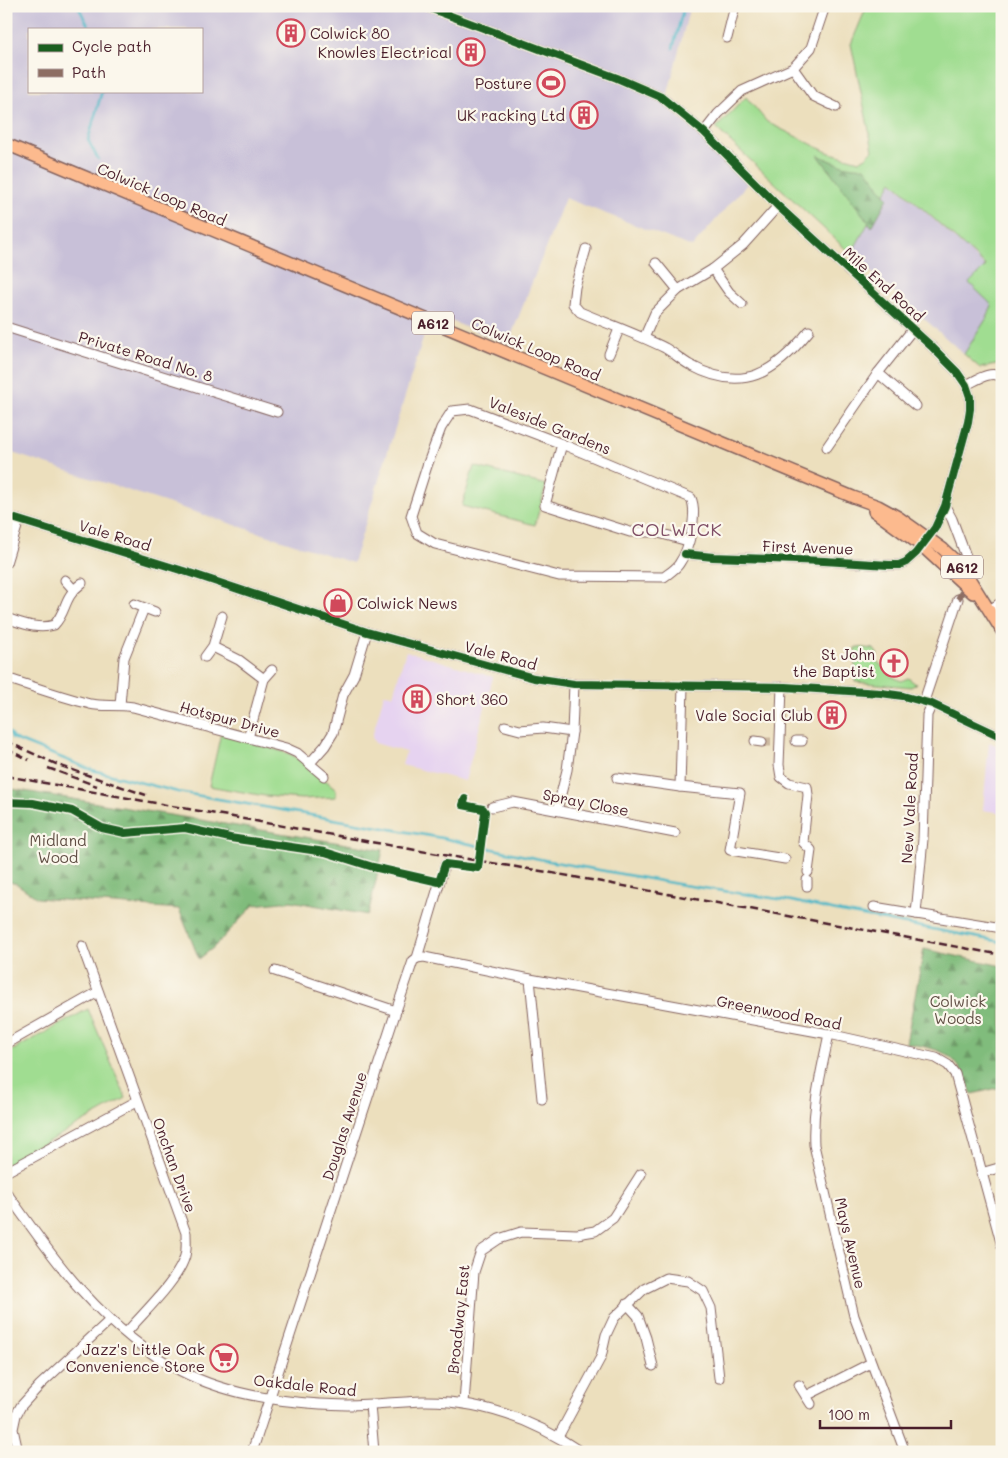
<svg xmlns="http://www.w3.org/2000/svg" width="1008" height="1458" viewBox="0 0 1008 1458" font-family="Mali,sans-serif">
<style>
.built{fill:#e6d3f0}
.industrial{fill:#c8c0d8;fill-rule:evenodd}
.green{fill:#a0dd91;stroke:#757e5e}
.forest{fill:url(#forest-firs);stroke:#656e53}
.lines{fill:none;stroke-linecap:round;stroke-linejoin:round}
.stream{stroke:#4bb7c7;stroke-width:2.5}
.minor-tunnel{stroke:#ccb9a0;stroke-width:9;stroke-dasharray:9 4.5;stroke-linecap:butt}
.minor-casing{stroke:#83625e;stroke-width:11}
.major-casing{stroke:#83625e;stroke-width:14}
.minor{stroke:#fff;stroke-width:9}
.major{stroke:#fcba8e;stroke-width:11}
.rail{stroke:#4a1f2b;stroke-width:2.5;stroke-dasharray:8 4;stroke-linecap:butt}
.quiet{stroke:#8d6e63;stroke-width:6;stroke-dasharray:12 6;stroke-linecap:butt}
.cycleway-casing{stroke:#fbf7ec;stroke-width:11}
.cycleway{stroke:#1b5e20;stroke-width:8}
.labels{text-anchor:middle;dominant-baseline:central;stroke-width:4.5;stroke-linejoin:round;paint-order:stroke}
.shield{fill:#fbf7ec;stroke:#7f6065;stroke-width:1}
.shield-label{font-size:14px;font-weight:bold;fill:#4a1f2b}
.poi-label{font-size:15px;fill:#4a1f2b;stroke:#fbf7ec;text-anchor:end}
.street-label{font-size:15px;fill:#4a1f2b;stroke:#fbf7ec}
.park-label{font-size:15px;fill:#604e44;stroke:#fbf7ec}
.quarter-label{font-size:18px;letter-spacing:1px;fill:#7f4e66;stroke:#fbf7ec}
</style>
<defs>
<pattern id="forest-firs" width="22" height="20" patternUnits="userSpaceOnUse" patternTransform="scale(1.25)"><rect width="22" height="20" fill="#80bc7b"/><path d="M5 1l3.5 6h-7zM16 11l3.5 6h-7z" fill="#6b9865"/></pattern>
</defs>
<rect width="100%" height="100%" fill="#fbf7ec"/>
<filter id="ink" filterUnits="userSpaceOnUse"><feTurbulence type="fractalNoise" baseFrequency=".02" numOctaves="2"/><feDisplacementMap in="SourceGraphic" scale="10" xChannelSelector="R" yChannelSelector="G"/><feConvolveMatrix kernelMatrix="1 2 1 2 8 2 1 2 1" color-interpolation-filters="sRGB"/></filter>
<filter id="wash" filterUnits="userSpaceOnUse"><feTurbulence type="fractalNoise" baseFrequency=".0096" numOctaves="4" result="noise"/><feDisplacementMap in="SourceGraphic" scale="20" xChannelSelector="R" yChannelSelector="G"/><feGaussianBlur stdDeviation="1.12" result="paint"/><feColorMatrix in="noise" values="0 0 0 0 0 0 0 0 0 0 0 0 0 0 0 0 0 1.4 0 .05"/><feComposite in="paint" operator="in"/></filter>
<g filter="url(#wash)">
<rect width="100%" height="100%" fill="#ecdfbd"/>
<g class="built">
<polygon points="406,651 493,677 465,781 402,765 406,752 375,743 372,737 384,694 393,695"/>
<polygon points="989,742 1002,748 1002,813 983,810"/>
</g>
<g class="industrial">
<path d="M6 6H690L665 105 706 141 748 183 692 247 565 198 508 344 431 313 353 563 6 451ZM29 29H201V91H29Z"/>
<polygon points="891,181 986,267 993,305 988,316 964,354 851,254"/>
</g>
<g class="green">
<polygon points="867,6 1002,6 1002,364 980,368 964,354 988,316 992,305 969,283 986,266 892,181 851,254 716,128 746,97 767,122 827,152 859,161 866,157 873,150 851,44"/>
<polygon points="474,466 546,485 535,525 462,506"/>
<polygon points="857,647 874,649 878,655 875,659 891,676 901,681 908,678 916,684 911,687 855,682 855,648"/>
<polygon points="221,733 290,754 304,762 336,789 336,797 302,799 265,796 209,786"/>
<polygon points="88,1009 126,1098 6,1165 6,1054"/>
</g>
<g class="forest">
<path d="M818 155C833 162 848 169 865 167L888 198 872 227Z"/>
<polygon points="6,788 383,850 368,915 291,901 254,905 214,947 199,959 179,909 37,898 17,884 6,881"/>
<path d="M924 949 1002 966V1087L972 1094C956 1053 948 1051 906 1043Z"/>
</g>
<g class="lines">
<g class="stream">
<polyline points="78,6 90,29"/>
<polyline points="673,48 684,6"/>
<polyline points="98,159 88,140 102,91"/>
<polyline points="10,733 12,738 92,770 178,792 442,838 549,861 683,885 792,901 841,912 1002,942"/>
</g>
</g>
</g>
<g filter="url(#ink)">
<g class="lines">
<polyline class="minor-tunnel" points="762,742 772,742"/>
<g class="minor-casing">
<g id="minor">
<polyline points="424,6 617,78 661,97 704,132 778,206 931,346 957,372 966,385 970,397 970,409 968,422 945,506 935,528 916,553 906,562 899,565 889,565 824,561 713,557 685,554"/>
<polyline points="727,38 735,6"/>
<polyline points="793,68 813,96 836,107"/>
<polyline points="704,132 718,114 742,91 793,68 811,48 825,6"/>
<path d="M586 249 575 287 573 304 580 312C608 324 637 334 665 348 674 353 681 360 690 365 743 394 775 373 809 331"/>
<polyline points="656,263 678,290"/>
<polyline points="713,269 729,292 742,304"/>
<polyline points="6,327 277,412"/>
<polyline points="644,338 655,313 678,290 713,269 743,245 778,206"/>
<polyline points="609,354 619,329"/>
<polyline points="878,373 916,406"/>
<path d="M966 385C977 380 990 370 1002 377"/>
<path d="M470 409 562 444 691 498C698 514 689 550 679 564 676 569 669 573 664 577L559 576 435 544 417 533 411 516 427 466 441 428 452 411Z"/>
<polyline points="562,444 545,505 630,532 655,532 688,541"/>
<polyline points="827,447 878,373 913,329"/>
<polyline points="945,506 952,519 967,559"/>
<polyline points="6,516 190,573 367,632 534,678 574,684 785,687 881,693 903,696 932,704 1002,737"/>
<polyline points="6,563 19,520"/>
<polyline points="65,580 73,589"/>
<polyline points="134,604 155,612"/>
<polyline points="989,610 1002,602"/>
<path d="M6 618C22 623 37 630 54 625 68 610 62 598 82 583"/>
<polyline points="213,647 239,660 264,679"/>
<polyline points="205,657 213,646 222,616"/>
<path d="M6 678C34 687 61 697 90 704 104 707 118 704 133 707L286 748 297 753 324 776"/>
<polyline points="683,686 680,787 740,793 730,850 785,859"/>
<polyline points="782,687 779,765 781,777 789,783 807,787 808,795 803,842 811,850 808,872"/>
<polyline points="924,701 958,599"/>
<polyline points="120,705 124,658 144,608"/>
<polyline points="797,718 803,718"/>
<polyline points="505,726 520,730 543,728 572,732"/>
<polyline points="248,738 264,679 272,670"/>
<polyline points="755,741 762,742"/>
<polyline points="796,741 802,741"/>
<polyline points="310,763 325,746 333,733 343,695 354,675 367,632"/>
<polyline points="617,778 680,787"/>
<polyline points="492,807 513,802 675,833"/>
<polyline points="557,810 567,770 572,732 574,684"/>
<polyline points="807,886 807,880"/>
<polyline points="874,907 1002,928"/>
<polyline points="916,914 923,839 927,715 932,704"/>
<path d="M82 946 186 1233C186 1241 187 1248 185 1256 178 1281 143 1313 126 1333"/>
<polyline points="417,958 424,957 530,979 829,1034 936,1058 948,1065 955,1074 1002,1246"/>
<polyline points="275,971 396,1011"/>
<polyline points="530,979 542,1099"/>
<path d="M829 1034C821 1073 812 1106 814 1145L854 1316 905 1452"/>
<polyline points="6,1044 98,992"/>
<polyline points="6,1172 137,1101"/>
<polyline points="981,1173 1002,1167"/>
<path d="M6 1192C31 1226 54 1261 82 1291 110 1322 144 1352 181 1371 229 1396 293 1404 347 1405 372 1405 397 1402 422 1401 480 1400 534 1420 581 1452"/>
<polyline points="627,1304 638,1316 646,1338 653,1366"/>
<polyline points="799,1385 811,1404"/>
<polyline points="806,1396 871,1363"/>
<polyline points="464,1403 474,1272 481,1251 499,1239 521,1232 577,1234 595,1231 613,1218 641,1174"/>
<polyline points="370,1405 374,1452"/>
<polyline points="558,1437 601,1357 606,1335 614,1318 644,1289 666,1278 688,1281 703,1291 711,1308 719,1378"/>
<polyline points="18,1452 13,1429 16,1415 21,1406 40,1385 110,1320"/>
<polyline points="252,1452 396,1011 413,961 417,958 445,864"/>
</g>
</g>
<g class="major-casing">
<g id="major">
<polyline points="6,144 853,497 878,506 898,517 943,549 962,567 1002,631"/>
<polyline points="874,511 922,546 973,593"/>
</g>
</g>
<use href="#minor" class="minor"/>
<use href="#major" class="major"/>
<g class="rail">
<polyline points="6,741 58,765 146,795"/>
<polyline points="6,749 29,760"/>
<polyline points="48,768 97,786"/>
<polyline points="6,776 443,855 547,872 1002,955"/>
</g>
<polyline class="quiet" points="958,599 962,592"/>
<g class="cycleway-casing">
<g id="cycleway">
<polyline points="424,6 617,78 661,97 704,132 778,206 931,346 957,372 966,385 970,397 970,409 968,422 945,506 935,528 916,553 906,562 899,565 889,565 824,561 713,557 685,554"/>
<polyline points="6,516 190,573 367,632 534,678 574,684 785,687 881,693 903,696 932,704 1002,737"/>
<polyline points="6,802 33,803 72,811 102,828 125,833 185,828 230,838 325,852 373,867 439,882 445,864 478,868 485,812 483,809 463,805 465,799"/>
</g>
</g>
<use href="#cycleway" class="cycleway"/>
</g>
</g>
<defs>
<g id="building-ring" transform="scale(1.4375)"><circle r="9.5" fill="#fbf7ec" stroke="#d1495b" stroke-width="1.5"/><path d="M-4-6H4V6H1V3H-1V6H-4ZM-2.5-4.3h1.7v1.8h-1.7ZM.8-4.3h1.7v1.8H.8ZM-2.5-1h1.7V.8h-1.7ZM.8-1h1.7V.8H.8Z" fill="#d1495b"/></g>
<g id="stadium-ring" transform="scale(1.4375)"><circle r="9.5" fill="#fbf7ec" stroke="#d1495b" stroke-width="1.5"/><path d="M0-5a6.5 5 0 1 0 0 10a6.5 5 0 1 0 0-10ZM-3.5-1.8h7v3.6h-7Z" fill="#d1495b"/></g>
<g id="shop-ring" transform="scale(1.4375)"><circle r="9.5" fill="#fbf7ec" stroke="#d1495b" stroke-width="1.5"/><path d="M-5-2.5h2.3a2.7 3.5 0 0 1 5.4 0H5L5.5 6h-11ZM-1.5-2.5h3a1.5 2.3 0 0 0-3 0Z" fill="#d1495b"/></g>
<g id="church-ring" transform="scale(1.4375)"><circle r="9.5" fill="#fbf7ec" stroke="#d1495b" stroke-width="1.5"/><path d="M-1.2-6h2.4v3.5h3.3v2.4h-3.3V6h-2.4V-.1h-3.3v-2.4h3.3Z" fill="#d1495b"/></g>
<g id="supermarket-ring" transform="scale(1.4375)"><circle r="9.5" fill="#fbf7ec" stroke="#d1495b" stroke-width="1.5"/><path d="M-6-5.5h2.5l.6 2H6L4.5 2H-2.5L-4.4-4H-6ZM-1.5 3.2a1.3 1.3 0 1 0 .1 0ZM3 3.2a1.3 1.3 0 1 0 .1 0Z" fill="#d1495b"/></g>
</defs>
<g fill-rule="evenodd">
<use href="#building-ring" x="291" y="33"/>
<use href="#building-ring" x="471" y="52"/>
<use href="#stadium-ring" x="551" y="83"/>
<use href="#building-ring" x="584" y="115"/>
<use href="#shop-ring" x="338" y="603"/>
<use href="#church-ring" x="894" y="663"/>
<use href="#building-ring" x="417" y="699"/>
<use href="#building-ring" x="832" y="715"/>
<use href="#supermarket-ring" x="224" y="1358"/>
</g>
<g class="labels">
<g class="shield">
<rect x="412" y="311.5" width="42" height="23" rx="4"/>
<rect x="941" y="555.5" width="42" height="23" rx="4"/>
</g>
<g class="shield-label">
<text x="433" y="323">A612</text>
<text x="962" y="567">A612</text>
</g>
<g class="poi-label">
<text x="310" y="33" text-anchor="start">Colwick 80</text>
<text x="452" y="52">Knowles Electrical</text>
<text x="532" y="83">Posture</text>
<text x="565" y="115">UK racking Ltd</text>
<text x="357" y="603" text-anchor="start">Colwick News</text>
<text x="875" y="654">St John<tspan x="875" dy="17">the Baptist</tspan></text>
<text x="436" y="699" text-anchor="start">Short 360</text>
<text x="813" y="715">Vale Social Club</text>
<text x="205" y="1349">Jazz's Little Oak<tspan x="205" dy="17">Convenience Store</tspan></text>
</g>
<g class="street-label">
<text transform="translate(162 194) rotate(23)">Colwick Loop Road</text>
<text transform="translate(884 284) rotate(42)">Mile End Road</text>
<text transform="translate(536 349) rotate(23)">Colwick Loop Road</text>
<text transform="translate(146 356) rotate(17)">Private Road No. 8</text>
<text transform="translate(550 425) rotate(22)">Valeside Gardens</text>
<text transform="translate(115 535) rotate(17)">Vale Road</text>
<text transform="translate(808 547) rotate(2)">First Avenue</text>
<text transform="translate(501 655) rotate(15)">Vale Road</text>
<text transform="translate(230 719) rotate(15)">Hotspur Drive</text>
<text transform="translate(586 802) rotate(11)">Spray Close</text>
<text transform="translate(909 808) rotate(-87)">New Vale Road</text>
<text transform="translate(779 1012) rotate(11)">Greenwood Road</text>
<text transform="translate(344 1126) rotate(-72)">Douglas Avenue</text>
<text transform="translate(175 1165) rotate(70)">Onchan Drive</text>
<text transform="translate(851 1243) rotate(77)">Mays Avenue</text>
<text transform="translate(458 1319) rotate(-84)">Broadway East</text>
<text transform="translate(305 1385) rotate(6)">Oakdale Road</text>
</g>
<g class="park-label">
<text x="58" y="840">Midland<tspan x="58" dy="17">Wood</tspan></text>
<text x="958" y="1001">Colwick<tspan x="958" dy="17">Woods</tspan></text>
</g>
<g class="quarter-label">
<text x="677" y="529">COLWICK</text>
</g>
</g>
<rect width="1008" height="1458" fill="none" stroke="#fbf7ec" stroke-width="25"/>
<rect x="28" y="28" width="175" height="65" fill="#fbf7ec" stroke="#b4a19f"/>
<rect x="38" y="44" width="25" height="8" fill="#1b5e20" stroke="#b4a19f"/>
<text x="72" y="52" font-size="15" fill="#4a1f2b">Cycle path</text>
<rect x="38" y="69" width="25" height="8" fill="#8d6e63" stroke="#b4a19f"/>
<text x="72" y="78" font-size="15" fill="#4a1f2b">Path</text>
<path d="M820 1420v8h131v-8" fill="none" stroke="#4a1f2b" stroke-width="2.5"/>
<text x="828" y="1420" font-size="15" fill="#4a1f2b" stroke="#fbf7ec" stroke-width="4" paint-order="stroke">100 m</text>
</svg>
